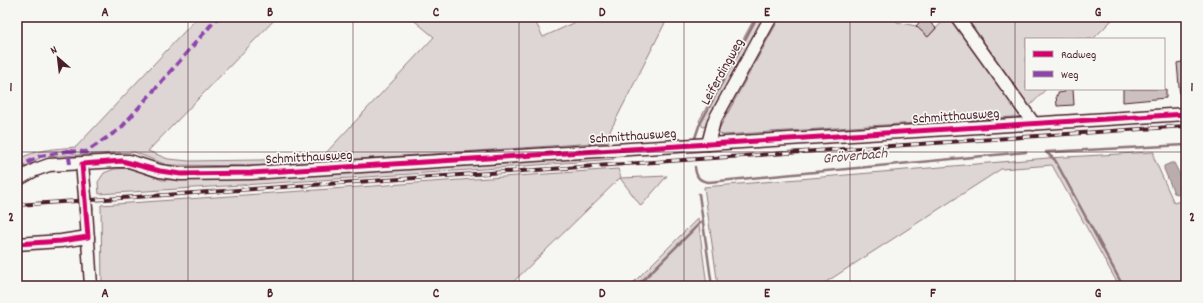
<svg xmlns="http://www.w3.org/2000/svg" width="1203" height="303" viewBox="0 0 1203 303" font-family="Dekko,sans-serif">
<style>
.green{fill:#ddd6d5;stroke:#947a80}
.water{fill:#bbadae;stroke:#8e747a}
.lines{fill:none;stroke-linecap:round;stroke-linejoin:round}
.stream{stroke:#8e747a;stroke-width:2.5}
.building{fill:#ccc1c0;stroke:#4a1f2b}
.minor-casing{stroke:#4a1f2b;stroke-width:15}
.minor{stroke:#f6f6f2;stroke-width:12}
.rail-casing{stroke:#4a1f2b;stroke-width:4}
.rail{stroke:#f6f6f2;stroke-width:2.5;stroke-dasharray:8;stroke-linecap:butt}
.minor-bridge-casing{stroke:#4a1f2b;stroke-width:15;stroke-linecap:butt}
.minor-bridge{stroke:#f6f6f2;stroke-width:12}
.quiet{stroke:#8e44ad;stroke-width:4;stroke-dasharray:8 4;stroke-linecap:butt}
.cycleway-casing{stroke:#f6f6f2;stroke-width:8}
.cycleway{stroke:#d6006c;stroke-width:5}
.grid{fill:none;stroke:#4a1f2b;stroke-width:1;stroke-opacity:0.55}
.labels{text-anchor:middle;dominant-baseline:central;stroke-width:3.5;stroke-linejoin:round;paint-order:stroke}
.street-label{font-size:14px;fill:#4a1f2b;stroke:#f6f6f2}
.water-label{font-size:15px;font-style:italic;fill:#6c4a52;stroke:#f6f6f2}
.neatline{fill:none;stroke:#4a1f2b;stroke-width:1.5}
.grid-label{font-size:13px;text-anchor:middle;font-weight:bold;fill:#4a1f2b}
</style>
<rect width="100%" height="100%" fill="#f6f6f2"/>
<filter id="ink" filterUnits="userSpaceOnUse"><feTurbulence type="fractalNoise" baseFrequency=".025" numOctaves="2"/><feDisplacementMap in="SourceGraphic" scale="8" xChannelSelector="R" yChannelSelector="G"/><feConvolveMatrix kernelMatrix="1 2 1 2 8 2 1 2 1" color-interpolation-filters="sRGB"/></filter>
<g filter="url(#ink)">
<g class="green">
<path d="M198 17H277L148 151 168 159 189 161 260 160 323 156 434 37 410 17H533L543 37 576 22 625 17H668L607 137 609 142 255 166 167 165 134 152 41 157 17 172V160C36 149 55 149 76 147Z"/>
<polygon points="755,17 766,17 706,126 703,127 699,121"/>
<polygon points="780,17 893,17 897,22 916,26 928,37 947,17 1115,17 1093,39 1026,39 1026,89 1046,89 1025,111 1029,116 722,135 718,131"/>
<polygon points="1154,152 1154,158 1174,203 1186,199 1185,286 1119,286 1052,165 1001,169 820,286 718,286 704,187 1048,158"/>
<path d="M613 156 614 159C443 173 271 183 99 194L98 182 104 173 114 169 131 168 162 180 259 179Z"/>
<polygon points="618,169 621,178 667,176 641,206 620,178 509,286 102,286 101,205"/>
<polygon points="698,218 707,286 630,286"/>
</g>
<polygon class="water" points="1171,163 1174,163 1182,179 1184,190 1178,194 1174,193 1164,169 1164,166"/>
<g class="lines">
<g class="stream">
<polyline points="695,138 699,126 757,17"/>
<polyline points="1046,152 1055,160 1123,286"/>
<polyline points="1047,152 1186,145"/>
<polyline points="1185,157 1186,163"/>
<path d="M695 167C696 177 699 181 709 182L1026 152"/>
<polyline points="699,194 712,286"/>
<polyline points="637,286 703,220"/>
</g>
</g>
<g class="building">
<polygon points="924,17 936,28 928,37 916,26"/>
<polygon points="1186,61 1186,97 1180,97 1177,63"/>
<polygon points="1064,89 1073,89 1074,105 1057,106 1056,95 1058,95 1058,93 1065,92"/>
<polygon points="1123,89 1166,89 1166,98 1123,102"/>
</g>
<g class="lines">
<g class="minor-casing">
<g id="minor">
<polyline points="957,17 1034,124"/>
<polyline points="708,144 714,121 771,17"/>
<polyline points="82,164 85,196"/>
<polyline points="17,180 35,170 49,165 117,161 129,161 160,171 181,174 251,173 1186,114"/>
<polyline points="86,210 91,286"/>
<polyline points="17,244 61,241 88,237"/>
</g>
</g>
<use href="#minor" class="minor"/>
<g class="rail-casing">
<polyline id="rail" points="17,205 1186,126"/>
</g>
<use href="#rail" class="rail"/>
<g class="minor-bridge-casing">
<polyline id="minor-bridge" points="85,196 86,210"/>
</g>
<use href="#minor-bridge" class="minor-bridge"/>
<g class="quiet">
<polyline points="68,151 86,152 121,128 218,17"/>
<polyline points="17,168 40,156 68,151 70,164"/>
</g>
<g class="cycleway-casing">
<polyline id="cycleway" points="17,244 61,241 88,237 82,164 122,161 160,171 181,174 251,173 1186,114"/>
</g>
<use href="#cycleway" class="cycleway"/>
</g>
</g>
<path class="grid" d="M188 17V286M353 17V286M519 17V286M684 17V286M850 17V286M1015 17V286M17 152H1186"/>
<g class="labels">
<g class="street-label">
<text transform="translate(723 72) rotate(-61)">Leiferdingweg</text>
<text transform="translate(956 117) rotate(-4)">Schmitthausweg</text>
<text transform="translate(633 137) rotate(-4)">Schmitthausweg</text>
<text transform="translate(309 158) rotate(-3)">Schmitthausweg</text>
</g>
<g class="water-label">
<text transform="translate(855 157) rotate(-5)">Gröverbach</text>
</g>
</g>
<rect width="1203" height="303" fill="none" stroke="#f6f6f2" stroke-width="44"/>
<rect x="1025" y="38" width="140" height="52" fill="#f6f6f2" stroke="#b1a0a2"/>
<rect x="1033" y="51" width="20" height="6" fill="#d6006c" stroke="#b1a0a2"/>
<text x="1061" y="58" font-size="12" fill="#4a1f2b">Radweg</text>
<rect x="1033" y="71" width="20" height="6" fill="#8e44ad" stroke="#b1a0a2"/>
<text x="1061" y="78" font-size="12" fill="#4a1f2b">Weg</text>
<g transform="translate(58 58) rotate(332)" stroke="#f6f6f2" stroke-width="3" paint-order="stroke">
<path d="M0-3L7 15L0 10L-7 15Z" fill="#4a1f2b"/>
<text y="-6" font-size="11" font-weight="bold" text-anchor="middle" fill="#4a1f2b">N</text>
</g>
<rect x="22" y="22" width="1159" height="259" class="neatline"/>
<g class="grid-label">
<text x="105" y="16">A</text>
<text x="270" y="16">B</text>
<text x="436" y="16">C</text>
<text x="602" y="16">D</text>
<text x="767" y="16">E</text>
<text x="933" y="16">F</text>
<text x="1098" y="16">G</text>
<text x="11" y="91">1</text>
<text x="1192" y="91">1</text>
<text x="11" y="221">2</text>
<text x="1192" y="221">2</text>
<text x="105" y="297">A</text>
<text x="270" y="297">B</text>
<text x="436" y="297">C</text>
<text x="602" y="297">D</text>
<text x="767" y="297">E</text>
<text x="933" y="297">F</text>
<text x="1098" y="297">G</text>
</g>
</svg>
